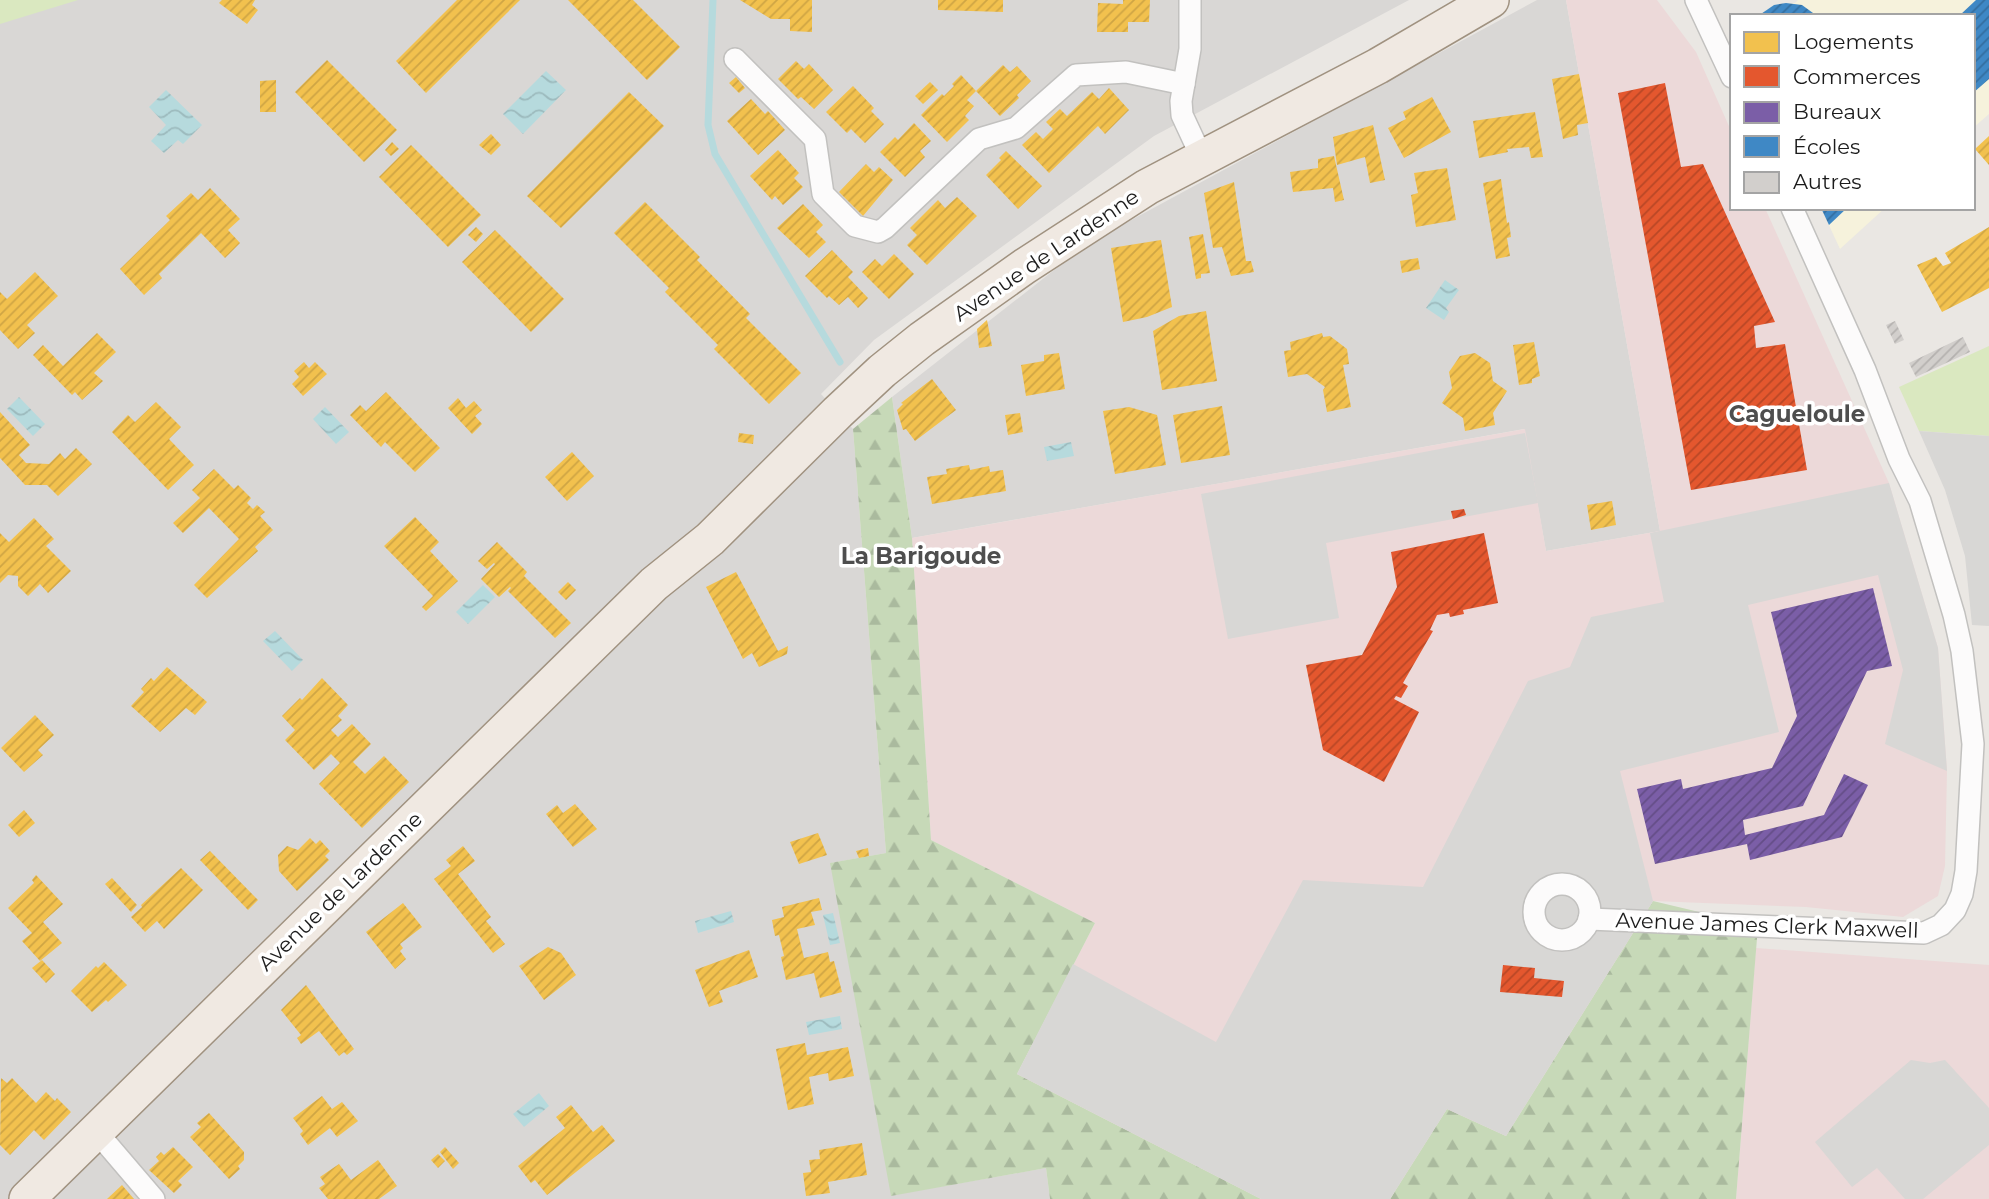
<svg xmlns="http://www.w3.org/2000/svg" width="1989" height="1199" viewBox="0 0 1989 1199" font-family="Montserrat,sans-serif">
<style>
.residential{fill:#d9d7d5}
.commercial{fill:#ecd9d9}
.education{fill:#f6f2dc}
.grass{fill:#dae8c0}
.forest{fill:url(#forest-firs)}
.parking{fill:#d8d7d5}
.water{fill:url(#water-waves)}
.homes{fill:url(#homes-hatch)}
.shops{fill:url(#shops-hatch)}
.offices{fill:url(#offices-hatch)}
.schools{fill:url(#schools-hatch)}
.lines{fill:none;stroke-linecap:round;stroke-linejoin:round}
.stream{stroke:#b6dadd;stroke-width:7}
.building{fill:url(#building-hatch)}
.minor-casing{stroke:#c2c1bf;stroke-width:24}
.primary-casing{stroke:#a09280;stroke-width:38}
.minor{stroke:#fcfbfb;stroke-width:21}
.primary{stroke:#f0e9e2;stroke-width:35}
.labels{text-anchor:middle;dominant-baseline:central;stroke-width:7;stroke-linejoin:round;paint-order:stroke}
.street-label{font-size:21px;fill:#1b1b1b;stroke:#fff}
.neighbourhood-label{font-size:23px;font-weight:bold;fill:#4e4e4e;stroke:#fff}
</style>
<defs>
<pattern id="forest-firs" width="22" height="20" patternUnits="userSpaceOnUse" patternTransform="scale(1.75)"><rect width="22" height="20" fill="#c7d9b8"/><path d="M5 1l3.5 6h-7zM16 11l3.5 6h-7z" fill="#aaba9e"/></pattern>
<pattern id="water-waves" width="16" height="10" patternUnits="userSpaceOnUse" patternTransform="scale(1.75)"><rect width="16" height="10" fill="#b6dadd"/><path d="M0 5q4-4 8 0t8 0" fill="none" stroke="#9cbabd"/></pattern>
<pattern id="homes-hatch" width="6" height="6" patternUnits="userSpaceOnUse" patternTransform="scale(1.75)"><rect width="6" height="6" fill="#f2c14e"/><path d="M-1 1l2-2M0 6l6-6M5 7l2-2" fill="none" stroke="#cfa544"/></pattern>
<pattern id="shops-hatch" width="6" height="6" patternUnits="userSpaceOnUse" patternTransform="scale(1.75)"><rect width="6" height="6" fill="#e4572e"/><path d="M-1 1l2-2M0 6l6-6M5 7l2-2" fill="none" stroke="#b84726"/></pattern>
<pattern id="offices-hatch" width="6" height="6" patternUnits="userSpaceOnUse" patternTransform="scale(1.75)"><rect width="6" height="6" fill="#7b5ea7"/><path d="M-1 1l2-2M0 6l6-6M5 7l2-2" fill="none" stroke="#644d87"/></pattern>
<pattern id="schools-hatch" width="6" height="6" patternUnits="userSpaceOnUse" patternTransform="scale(1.75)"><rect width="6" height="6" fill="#3f88c5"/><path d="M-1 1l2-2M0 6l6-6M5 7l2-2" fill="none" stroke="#346e9f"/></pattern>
<pattern id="building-hatch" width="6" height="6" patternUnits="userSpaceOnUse" patternTransform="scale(1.75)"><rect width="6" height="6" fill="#d2cfcc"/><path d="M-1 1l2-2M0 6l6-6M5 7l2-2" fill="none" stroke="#b4b1af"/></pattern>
</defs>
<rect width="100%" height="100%" fill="#eae7e3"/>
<g class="residential">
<polygon points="0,0 1409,0 1154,136 874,340 821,394 853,429 886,853 831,863 892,1195 1046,1168 1050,1199 0,1199"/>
<polygon points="1537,0 1566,0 1660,531 1546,551 1524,429 912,538 892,397 1058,267 1124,224"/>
</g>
<g class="commercial">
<polygon points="1566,0 1657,0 1696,52 1732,133 1732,208 1765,208 1889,483 1938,648 1947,771 1945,866 1938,896 1903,917 1806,907 1653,901 1506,1136 1447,1109 1390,1199 1261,1199 1017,1074 1095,923 931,840 912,538 1525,429 1546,551 1660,531"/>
<polygon points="1756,948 1989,965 1989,1199 1736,1199"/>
</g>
<g class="education">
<polygon points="1798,0 1989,0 1989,114 1973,128 1973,16 1758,16 1774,5 1795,3"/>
<polygon points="1821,208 1885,208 1840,249"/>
</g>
<g class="grass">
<polygon points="0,0 78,0 0,24"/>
<polygon points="1989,346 1989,436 1919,431 1899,387"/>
</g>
<g class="forest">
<polygon points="892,397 912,538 931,840 1095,923 1017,1074 1261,1199 1050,1199 1046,1168 891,1196 830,863 886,853 853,429"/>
<polygon points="1653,901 1758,926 1736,1199 1390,1199 1447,1109 1506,1136"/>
</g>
<g class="parking">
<polygon points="1919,431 1989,436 1989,626 1972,625 1965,556 1945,490"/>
<polygon points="1525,433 1538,503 1326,543 1339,618 1228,639 1201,494"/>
<polygon points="1889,483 1938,648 1947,771 1885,744 1903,670 1878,575 1748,605 1779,732 1620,771 1653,901 1506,1136 1447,1109 1390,1199 1261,1199 1017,1074 1073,964 1216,1042 1303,880 1423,887 1528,681 1570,667 1591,617 1664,602 1650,533"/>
<polygon points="1911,1060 1930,1063 1945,1060 1989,1108 1989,1145 1923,1199 1905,1199 1877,1168 1852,1187 1815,1142"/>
</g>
<g class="water">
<polygon points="546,71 566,90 523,134 503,114"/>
<polygon points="166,90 202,125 183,144 178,140 164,153 151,141 166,125 149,107"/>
<polygon points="1445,280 1459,290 1446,308 1449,312 1444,320 1426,308"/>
<polygon points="19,397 45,424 33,436 7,409"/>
<polygon points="325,407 349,432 336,444 313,419"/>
<polygon points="1071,442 1074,456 1047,461 1044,447"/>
<polygon points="483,585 495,597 468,624 456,612"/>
<polygon points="275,631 303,660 292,671 263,641"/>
<polygon points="731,911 734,922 698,933 695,921"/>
<polygon points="833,913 840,943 830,945 823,915"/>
<polygon points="840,1016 842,1029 809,1035 806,1022"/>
<polygon points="539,1093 549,1106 524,1127 513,1114"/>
</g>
<g class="homes">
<polygon points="222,0 255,0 252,5 258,10 247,24 219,3"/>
<polygon points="457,0 520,0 426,93 396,61"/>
<polygon points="568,0 633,0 680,47 647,80"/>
<polygon points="740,0 812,0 812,32 790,31 790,19 771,19"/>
<polygon points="938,0 1003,0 1003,12 938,10"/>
<polygon points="1123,0 1150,0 1149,22 1128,22 1128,32 1097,32 1098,3 1123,4"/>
<polygon points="327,60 397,130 364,162 295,92"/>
<polygon points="796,61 804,69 809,64 833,90 814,109 801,97 798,99 778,79"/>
<polygon points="1003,65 1010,72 1017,66 1031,81 1017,95 1019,98 1000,116 976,91"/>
<polygon points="1579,74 1588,123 1577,125 1578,135 1563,139 1552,79"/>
<polygon points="961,75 976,91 967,100 974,106 965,116 969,120 947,142 921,115 942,94 944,96 954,86 952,84"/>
<polygon points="736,77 745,88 739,93 729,83"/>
<polygon points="276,80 276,112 260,112 260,81"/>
<polygon points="930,82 938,90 923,104 915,96"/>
<polygon points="853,86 874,108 871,111 884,124 865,143 851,129 847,133 826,112"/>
<polygon points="1109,88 1129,110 1105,134 1098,126 1049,173 1022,145 1036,132 1043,139 1053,129 1046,122 1060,109 1067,116 1092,92 1099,99"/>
<polygon points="629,92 664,126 561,228 527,196"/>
<polygon points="1432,97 1451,132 1404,158 1388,128 1406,119 1403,112"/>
<polygon points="751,99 765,114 768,111 785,130 758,155 727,121"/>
<polygon points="1535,112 1543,157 1531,158 1529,147 1507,149 1508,152 1479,158 1473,121"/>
<polygon points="914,123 931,141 920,151 925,157 905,177 880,152 895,137 898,140"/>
<polygon points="1373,125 1385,180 1370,183 1365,157 1337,165 1333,137"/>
<polygon points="491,134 501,145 491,155 479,145"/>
<polygon points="1989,136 1989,165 1975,149"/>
<polygon points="392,142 399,149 391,156 385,150"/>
<polygon points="411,145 481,215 448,247 379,177"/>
<polygon points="778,150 799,173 794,178 803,187 783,205 775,196 772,200 750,176"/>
<polygon points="1006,151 1042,186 1018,209 986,175 1001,160 999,158"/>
<polygon points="1334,156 1344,200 1335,202 1333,188 1293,192 1290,172 1318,168 1318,159"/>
<polygon points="866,164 874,172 879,167 893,180 863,216 839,192"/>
<polygon points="1447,168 1456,220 1416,227 1411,195 1418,193 1414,173"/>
<polygon points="1501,179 1507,223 1509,222 1511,237 1507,238 1510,256 1496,259 1483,183"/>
<polygon points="1234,182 1246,261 1251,261 1254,272 1231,276 1222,247 1213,248 1204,193"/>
<polygon points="210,188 240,219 228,230 240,243 225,258 201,233 159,274 162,278 144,295 120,269 170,220 166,216 191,193 198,200"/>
<polygon points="957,197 977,216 927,265 907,245 917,235 910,228 938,200 945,208"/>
<polygon points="645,202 700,257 697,260 750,314 746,318 801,373 769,404 714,349 718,345 665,292 669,288 614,233"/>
<polygon points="803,204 823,225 816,232 826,242 809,258 777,228"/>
<polygon points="476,227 483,234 476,242 468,235"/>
<polygon points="1989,227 1989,288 1942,312 1917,265 1936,257 1943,266 1951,263 1945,253"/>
<polygon points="495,230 564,299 531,332 462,262"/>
<polygon points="1203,234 1210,273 1201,274 1201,278 1196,279 1189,237"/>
<polygon points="1161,240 1172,307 1147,317 1123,322 1111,248"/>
<polygon points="832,250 853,272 848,277 868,298 858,308 848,297 839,305 829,296 827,298 805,276"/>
<polygon points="894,254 914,274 889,299 862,272 875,259 882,266"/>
<polygon points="1418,258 1420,269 1402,273 1400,261"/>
<polygon points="35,272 58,296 27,325 35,333 18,349 0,330 0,292 7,299"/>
<polygon points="1206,311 1217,381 1162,390 1153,331 1179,316"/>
<polygon points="987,320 992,346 979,348 977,329"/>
<polygon points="97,333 116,352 94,373 103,381 82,400 75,392 72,395 33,355 43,345 63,366"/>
<polygon points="1322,333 1323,337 1330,336 1347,349 1349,364 1343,365 1351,407 1327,412 1323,390 1325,387 1307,374 1288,377 1284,351 1291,350 1290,342"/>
<polygon points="1534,342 1540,376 1532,379 1532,383 1519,385 1513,345"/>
<polygon points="1059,353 1065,389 1026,396 1021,365 1044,361 1044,355"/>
<polygon points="1475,353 1490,363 1493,381 1507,391 1493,413 1495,425 1465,431 1463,418 1442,403 1452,388 1449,372 1460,356"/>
<polygon points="304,362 309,368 315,362 327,374 303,396 292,384 299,377 294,371"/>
<polygon points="932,379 956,410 915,441 906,429 903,430 897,410 903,404 901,403"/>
<polygon points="386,392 440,448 415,472 385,442 381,447 350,415 360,405 366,411"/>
<polygon points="458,398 466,408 474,401 482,410 475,416 482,424 472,434 448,408"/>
<polygon points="156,402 181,427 169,439 194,465 168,490 112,432 128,415 135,422"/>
<polygon points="1222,406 1230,455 1181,463 1173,415"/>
<polygon points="1129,407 1157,415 1166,465 1115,474 1103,411"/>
<polygon points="0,412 30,445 19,455 26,463 49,464 60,453 65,459 76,448 92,464 58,496 47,485 25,485 0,458"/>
<polygon points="1020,413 1023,432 1008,435 1005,415"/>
<polygon points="739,433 754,435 753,444 738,442"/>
<polygon points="572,452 594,476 567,501 545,477"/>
<polygon points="969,465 970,470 989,466 990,472 1003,470 1006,491 932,504 927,477 947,474 946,469"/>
<polygon points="214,469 234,489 238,485 251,498 247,503 253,509 257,505 265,512 260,516 273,530 255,547 258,551 207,598 194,585 239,539 209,508 183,533 173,523 200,498 192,490"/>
<polygon points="1612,501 1616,525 1591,530 1587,505"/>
<polygon points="415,517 439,542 430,551 458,581 426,611 422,607 433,596 384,546"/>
<polygon points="34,518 54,539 46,546 71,571 48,593 40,584 28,596 18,586 18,576 8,575 0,583 0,533 9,542"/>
<polygon points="497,542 527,572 524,576 571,623 555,638 508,591 511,588 510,587 499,597 481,579 495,564 494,563 487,569 478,561"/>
<polygon points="736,572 778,651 788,646 787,654 759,667 752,653 743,659 706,587"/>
<polygon points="568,582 576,590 566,600 558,592"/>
<polygon points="167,667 207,702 195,715 186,708 160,732 131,706 144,692 141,689 151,678 154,681"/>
<polygon points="322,678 348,705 338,716 342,720 331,730 338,737 352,724 371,744 353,762 365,774 384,756 409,782 362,828 319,784 340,763 331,754 314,770 285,740 295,730 282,716 300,698 302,700"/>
<polygon points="35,715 54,735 38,750 43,755 24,772 1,748"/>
<polygon points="575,804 597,829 573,847 546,814 557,805 563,813"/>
<polygon points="24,810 35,823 19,837 8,825"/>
<polygon points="818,833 827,855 799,864 790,842"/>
<polygon points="310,838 316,844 320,840 330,851 325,856 329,860 297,891 279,871 278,855 287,846 298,850"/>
<polygon points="463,846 475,861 458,874 491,917 486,921 505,944 493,953 434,879 451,866 446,860"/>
<polygon points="868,848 869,856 859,858 856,851"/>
<polygon points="210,851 258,900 248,910 200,860"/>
<polygon points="181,868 203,890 164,929 157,921 145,932 131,917 142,907 141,905"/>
<polygon points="36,875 63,904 43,922 62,943 40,961 22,941 32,933 8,908 34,883 32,880"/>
<polygon points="112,878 137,905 131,912 105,884"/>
<polygon points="819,898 822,910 811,912 815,925 797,929 804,958 828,952 830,962 834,961 842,992 820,998 814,973 786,980 781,957 784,956 779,935 775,936 772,920 784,917 782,907"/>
<polygon points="403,903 422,927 400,944 403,948 400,951 406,959 395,969 366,932"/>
<polygon points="548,947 561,953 576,975 544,1000 519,966"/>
<polygon points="749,950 758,977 719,991 723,1002 709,1007 695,970"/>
<polygon points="42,960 55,974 46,983 32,968"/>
<polygon points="104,962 127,985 108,1002 106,1000 92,1012 71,991 96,966 98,968"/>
<polygon points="306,985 354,1049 347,1055 344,1052 339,1056 319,1031 301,1044 297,1038 301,1035 281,1010"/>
<polygon points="805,1043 807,1055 848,1047 854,1076 829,1081 828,1073 809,1077 814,1104 788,1110 776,1049"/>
<polygon points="1,1078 7,1083 12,1078 36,1103 46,1092 55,1101 57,1098 71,1112 44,1140 34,1130 10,1155 0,1145"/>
<polygon points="322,1096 332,1109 342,1102 358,1121 337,1137 330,1128 308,1145 300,1134 303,1131 293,1118"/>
<polygon points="571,1105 593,1132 602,1125 615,1141 547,1195 535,1180 531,1183 518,1166 565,1128 556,1117"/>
<polygon points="209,1113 244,1152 244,1160 238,1166 240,1169 229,1179 190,1137 201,1127 197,1123"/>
<polygon points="862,1143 867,1175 828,1182 830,1193 806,1196 803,1173 811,1172 809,1160 820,1159 819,1150"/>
<polygon points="173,1147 193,1167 178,1181 182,1185 174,1193 149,1170 159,1161 156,1157 161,1152 164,1155"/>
<polygon points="445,1147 459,1163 453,1169 440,1152"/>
<polygon points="438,1154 445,1161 438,1168 431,1160"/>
<polygon points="378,1160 397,1186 379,1199 328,1199 319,1188 325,1184 320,1177 339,1164 351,1180"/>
<polygon points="122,1185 134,1199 107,1199"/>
</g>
<g class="shops">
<polygon points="1665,83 1681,167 1703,164 1775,322 1754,326 1756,348 1785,344 1807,470 1691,490 1618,93"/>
<polygon points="1464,509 1466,515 1453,519 1451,511"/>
<polygon points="1484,533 1498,603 1463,610 1464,614 1450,617 1449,613 1437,615 1430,630 1433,631 1403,683 1408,686 1401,698 1396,696 1394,699 1419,712 1384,782 1323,750 1306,665 1362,655 1397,587 1391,552"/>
<polygon points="1503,965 1535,968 1534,978 1564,981 1562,997 1500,992"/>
</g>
<polygon class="offices" points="1873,588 1892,666 1867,671 1803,806 1743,820 1745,835 1824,815 1844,774 1868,785 1842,837 1750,860 1747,844 1655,864 1637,789 1681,779 1683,789 1772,768 1797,716 1771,612"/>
<g class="schools">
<polygon points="1976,0 1989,0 1989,79 1973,93 1973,16 1959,16"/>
<polygon points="1786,3 1802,5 1813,13 1810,16 1758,16 1774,5"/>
<polygon points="1821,208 1847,208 1829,225"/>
</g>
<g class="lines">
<polyline class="stream" points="713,0 708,125 715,154 840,362"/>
</g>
<g class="building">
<polygon points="1895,321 1904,340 1895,344 1886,325"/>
<polygon points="1963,337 1970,352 1916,377 1909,363"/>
</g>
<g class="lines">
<g class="minor-casing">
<g id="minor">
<polyline points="1190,0 1190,49 1181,101 1182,115 1202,158"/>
<polyline points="1696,0 1732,77"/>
<polyline points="735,59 815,139 823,194 855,226 878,232 885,228 979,139 1016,128 1076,75 1126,72 1184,84"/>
<circle cx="1562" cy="912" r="28"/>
<polyline points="1589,919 1924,933 1941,925 1955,910 1962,894 1966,871 1973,744 1962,651 1954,615 1920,501 1899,459 1865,370 1792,208"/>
<polyline points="95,1130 154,1199"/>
</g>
</g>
<g class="primary-casing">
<polyline id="primary" points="27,1199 654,584 710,539 838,412 882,371 922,339 1025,266 1147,187 1378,66 1491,0"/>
</g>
<use href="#minor" class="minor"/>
<use href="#primary" class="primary"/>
</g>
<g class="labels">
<g class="street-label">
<text transform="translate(1046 255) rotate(-34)">Avenue de Lardenne</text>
<text transform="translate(340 891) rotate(-44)">Avenue de Lardenne</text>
<text transform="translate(1767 925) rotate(2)">Avenue James Clerk Maxwell</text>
</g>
<g class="neighbourhood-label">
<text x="1797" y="414">Cagueloule</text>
<text x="921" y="556">La Barigoude</text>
</g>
</g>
<rect x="1730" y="14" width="245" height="196" fill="#ffffff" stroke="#a4a4a4" stroke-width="2"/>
<rect x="1744" y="32" width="35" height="21" fill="#f2c14e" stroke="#a4a4a4" stroke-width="2"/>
<text x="1793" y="49" font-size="21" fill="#1b1b1b">Logements</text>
<rect x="1744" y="66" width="35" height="21" fill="#e4572e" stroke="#a4a4a4" stroke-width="2"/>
<text x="1793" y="84" font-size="21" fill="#1b1b1b">Commerces</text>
<rect x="1744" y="102" width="35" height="21" fill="#7b5ea7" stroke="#a4a4a4" stroke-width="2"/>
<text x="1793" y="119" font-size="21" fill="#1b1b1b">Bureaux</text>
<rect x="1744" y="136" width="35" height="21" fill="#3f88c5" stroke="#a4a4a4" stroke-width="2"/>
<text x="1793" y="154" font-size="21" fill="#1b1b1b">Écoles</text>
<rect x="1744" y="172" width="35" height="21" fill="#d2cfcc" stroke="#a4a4a4" stroke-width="2"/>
<text x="1793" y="189" font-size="21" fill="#1b1b1b">Autres</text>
</svg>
